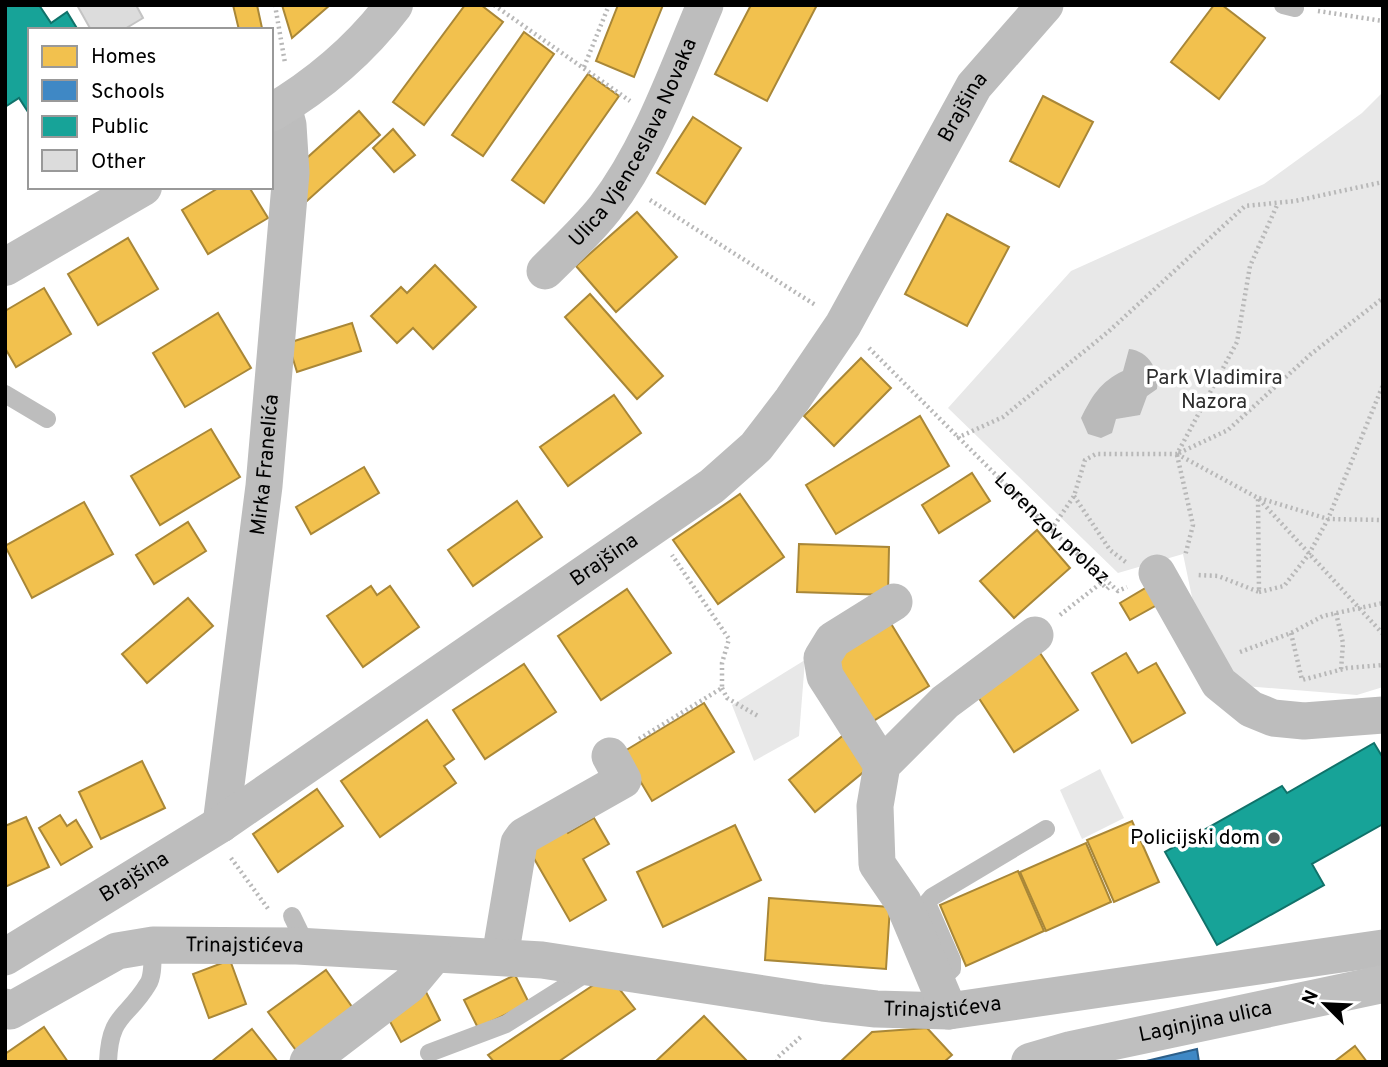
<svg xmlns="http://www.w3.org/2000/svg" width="1388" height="1067" viewBox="0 0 1388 1067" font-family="Overpass,sans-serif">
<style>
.green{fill:#e8e8e8}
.water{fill:#bababa}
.homes{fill:#f2c14e;stroke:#a98737;stroke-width:2}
.schools{fill:#3f88c5;stroke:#2c5f8a;stroke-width:2}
.public{fill:#17a398;stroke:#10726a;stroke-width:2}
.building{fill:#dcdcdc;stroke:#c4c4c4;stroke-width:2}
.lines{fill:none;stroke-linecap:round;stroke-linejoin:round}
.path{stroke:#b8b8b8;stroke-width:4.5;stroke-dasharray:2 3.5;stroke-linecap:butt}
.service{stroke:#bdbdbd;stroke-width:18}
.minor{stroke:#bdbdbd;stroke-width:37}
.secondary{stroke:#bfbfbf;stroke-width:38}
.poi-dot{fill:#595959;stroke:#fff;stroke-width:2.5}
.labels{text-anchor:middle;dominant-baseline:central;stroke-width:7;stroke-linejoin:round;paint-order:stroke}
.street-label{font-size:21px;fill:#000;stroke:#fff}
.park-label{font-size:21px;fill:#2d2d2d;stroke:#fff}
.poi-label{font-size:21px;fill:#000;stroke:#fff;text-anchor:end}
</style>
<rect width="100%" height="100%" fill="#fff"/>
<g class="green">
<polygon points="1383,92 1383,687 1357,695 1244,686 1197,621 1183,554 1118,573 948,408 1071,271 1264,184 1362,113"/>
<polygon points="805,660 799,736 754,761 732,705"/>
<polygon points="1100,769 1124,818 1082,839 1060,790"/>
</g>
<path class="water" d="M1129 349C1149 351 1160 371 1157 389L1147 396 1140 415 1116 419 1112 433 1101 438 1088 434 1081 418C1092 396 1100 382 1123 371Z"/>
<g class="homes">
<polygon points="233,5 257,5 262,28 239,30"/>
<polygon points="282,5 330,5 292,38"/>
<polygon points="465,5 481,5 503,22 424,125 393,102"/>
<polygon points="618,5 663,5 634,77 596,61"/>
<polygon points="751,5 817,5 767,101 715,74"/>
<polygon points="1214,5 1222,5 1265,38 1219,99 1171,62"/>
<polygon points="524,32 554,54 483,156 452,135"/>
<polygon points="588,74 619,96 544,203 512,180"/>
<polygon points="1043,96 1093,122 1059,187 1010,161"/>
<polygon points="359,111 380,135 298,209 299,165"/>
<polygon points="693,117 741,148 705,204 657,173"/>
<polygon points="393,129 415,155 394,172 373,148"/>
<polygon points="220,187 249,187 268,218 208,254 182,210"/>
<polygon points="637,212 677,257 616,312 576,266"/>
<polygon points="947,214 1009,247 967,326 905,294"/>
<polygon points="128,238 158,289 98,325 68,274"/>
<polygon points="435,265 476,307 433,349 413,328 397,343 371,316 401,287 407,293"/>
<polygon points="44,288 71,334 16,367 5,348 5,311"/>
<polygon points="590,294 663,376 637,399 565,317"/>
<polygon points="218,313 251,368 185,407 153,353"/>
<polygon points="352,323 361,351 297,372 288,343"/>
<polygon points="861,358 891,388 834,446 804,416"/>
<polygon points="614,395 641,433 568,486 540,447"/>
<polygon points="920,416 949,466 836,534 806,485"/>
<polygon points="211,429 240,477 160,525 131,476"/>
<polygon points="364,467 379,493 311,534 296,507"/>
<polygon points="972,473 990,501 939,533 922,505"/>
<polygon points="740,494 784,557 718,604 673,540"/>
<polygon points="517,501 542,537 473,586 448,550"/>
<polygon points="84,502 113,554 32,598 5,546"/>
<polygon points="188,522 206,551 154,584 136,555"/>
<polygon points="1037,530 1070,568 1014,618 980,581"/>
<polygon points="799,544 889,547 888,595 797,592"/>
<polygon points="1154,583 1164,601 1130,620 1120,603"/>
<polygon points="371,586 377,595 390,586 419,627 363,667 327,616"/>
<polygon points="627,589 671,653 601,700 558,636"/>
<polygon points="188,598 213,626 147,683 122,654"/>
<polygon points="890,622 929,686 867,725 828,661"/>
<polygon points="1034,644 1078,710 1014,752 971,686"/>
<polygon points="1126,653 1138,673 1156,663 1185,713 1132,743 1092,673"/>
<polygon points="524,664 556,712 485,759 453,710"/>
<polygon points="704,703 734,752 652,801 623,752"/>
<polygon points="427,720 454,759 444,766 456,783 380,837 341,781"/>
<polygon points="846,733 872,765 815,812 789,780"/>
<polygon points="142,761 165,808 101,839 79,792"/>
<polygon points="317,789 343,826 278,872 253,834"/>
<polygon points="60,815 67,826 76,820 92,847 61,865 39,828"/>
<polygon points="26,817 49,867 5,887 5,826"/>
<polygon points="594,818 609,844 583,859 606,900 570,921 528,848 564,827 568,833"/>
<polygon points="1132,821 1159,882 1114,902 1087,840"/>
<polygon points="735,825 761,880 663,927 637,872"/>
<polygon points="1086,843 1111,902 1046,931 1020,872"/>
<polygon points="1018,871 1044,931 966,966 940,905"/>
<polygon points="769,898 890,907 886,969 765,960"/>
<polygon points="230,960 246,1004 209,1018 193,974"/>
<polygon points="326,970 355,1011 298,1053 268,1012"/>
<polygon points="515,975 529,1003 478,1028 464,1000"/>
<polygon points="598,982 617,986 635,1009 558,1062 494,1062 488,1055"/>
<polygon points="426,992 440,1020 401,1042 386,1014"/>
<polygon points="704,1016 748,1062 655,1062"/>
<polygon points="44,1027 68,1062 5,1062 5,1054"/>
<polygon points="927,1028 952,1055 944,1062 840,1062 872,1032"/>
<polygon points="252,1029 278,1062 211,1062"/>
<polygon points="1355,1046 1367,1062 1334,1062"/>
</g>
<polygon class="schools" points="1197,1049 1199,1062 1142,1062"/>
<g class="public">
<polygon points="5,5 39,5 51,23 67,12 78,30 30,30 30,115 19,98 5,107"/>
<polygon points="1374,743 1383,758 1383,824 1312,864 1324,885 1217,945 1165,852 1282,786 1287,793"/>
</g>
<polygon class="building" points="77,5 136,5 143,18 123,30 91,30"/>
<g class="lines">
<g class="path">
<polyline points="275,5 285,63"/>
<polyline points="494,5 630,101"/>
<polyline points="1318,11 1383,21"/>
<polyline points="584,67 609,5"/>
<polyline points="650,200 817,306"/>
<path id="s1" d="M869 348 1051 530 1118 591 1127 587"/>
<polyline points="957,438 1003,417 1108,332 1245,206 1295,201 1383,182"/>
<polyline points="1179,453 1228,430 1311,354 1383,298"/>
<polyline points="1177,454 1258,498 1259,592 1218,576 1198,575"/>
<polyline points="1177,455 1193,525 1185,556"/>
<polyline points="1074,496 1110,550 1127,563"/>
<polyline points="1259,498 1328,519 1383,520"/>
<polyline points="1259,499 1383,634"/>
<polyline points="1051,530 1074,496 1085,460 1096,454 1177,454 1237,342 1250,266 1278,203"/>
<polyline points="1259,592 1284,586 1309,554 1328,519 1383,385"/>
<polyline points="1336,613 1343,643 1341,670"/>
<polyline points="1060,615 1101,583 1107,589 1111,585"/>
<polyline points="1291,633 1302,680 1347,668 1383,665"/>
<polyline points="1240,652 1291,633 1323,616 1383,603"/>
<polyline points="722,688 727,698 758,716"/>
<polyline points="639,739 722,688 722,663 729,639 672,555"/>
<polyline points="231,858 269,910"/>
<polyline points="777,1062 778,1057 803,1035"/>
</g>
<g class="service">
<polyline points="1283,5 1295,8"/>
<polyline points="5,394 47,419"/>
<polyline points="292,916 307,947"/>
<polyline points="937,983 952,969 952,960 927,903 932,897 1046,829"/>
<polyline points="429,1053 506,1024 590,971"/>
<path d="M108 1062C110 1013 127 1019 148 984 154 975 152 956 153 945"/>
</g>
<g class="minor">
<path id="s2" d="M545 271C565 251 587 231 605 208 650 149 676 73 705 5"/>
<polyline points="1157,573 1219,683 1251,709 1273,718 1304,721 1383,715"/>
<polyline points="882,765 825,676 822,658 833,640 894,602"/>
<path id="s3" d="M221 824 264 486 291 173 288 125 283 106"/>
<path id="s4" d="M5 957 221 824 712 486 756 447 792 400 843 325 974 86 1045 5"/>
<polyline points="500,957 519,843 524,836 623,780 610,756"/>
<path id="s5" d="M5 1007 10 1011 117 951 153 945 297 946 542 960 823 1003 876 1009 949 1011 1383 948"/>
<polyline points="949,1011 903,902 877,864 875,806 882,765 945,702 1035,635"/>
<polyline points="308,1062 409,985 434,955"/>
</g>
<g class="secondary">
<path d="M271 113C320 84 360 50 394 5"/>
<polyline points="5,267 143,187"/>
<path id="s6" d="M1030 1062 1071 1050 1383 984"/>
</g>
</g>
<circle class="poi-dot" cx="1274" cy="838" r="7"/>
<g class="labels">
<g class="street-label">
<text stroke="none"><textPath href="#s4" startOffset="1307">Brajšina</textPath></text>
<text stroke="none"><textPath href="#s2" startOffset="158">Ulica Vjenceslava Novaka</textPath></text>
<text stroke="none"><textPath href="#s3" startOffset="362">Mirka Franelića</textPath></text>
<text stroke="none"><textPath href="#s1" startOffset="257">Lorenzov prolaz</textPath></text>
<text stroke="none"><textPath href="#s4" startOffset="719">Brajšina</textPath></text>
<text stroke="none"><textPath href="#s4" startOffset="152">Brajšina</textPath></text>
<text stroke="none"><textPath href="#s5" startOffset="257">Trinajstićeva</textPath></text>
<text stroke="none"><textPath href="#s5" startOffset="959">Trinajstićeva</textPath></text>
<text stroke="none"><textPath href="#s6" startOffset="180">Laginjina ulica</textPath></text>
</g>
<g class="park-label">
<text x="1214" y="378">Park Vladimira<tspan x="1214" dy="24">Nazora</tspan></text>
</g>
<g class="poi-label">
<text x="1260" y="838">Policijski dom</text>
</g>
</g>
<rect width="1388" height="1067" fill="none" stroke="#000000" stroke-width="14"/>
<rect x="28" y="28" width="245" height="161" fill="#ffffff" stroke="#999999" stroke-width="2"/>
<rect x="42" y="46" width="35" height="21" fill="#f2c14e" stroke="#999999" stroke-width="2"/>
<text x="91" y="63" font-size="21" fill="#000000">Homes</text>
<rect x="42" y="80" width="35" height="21" fill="#3f88c5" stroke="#999999" stroke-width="2"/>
<text x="91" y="98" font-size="21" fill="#000000">Schools</text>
<rect x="42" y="116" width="35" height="21" fill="#17a398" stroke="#999999" stroke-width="2"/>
<text x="91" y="133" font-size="21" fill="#000000">Public</text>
<rect x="42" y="150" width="35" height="21" fill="#dcdcdc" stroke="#999999" stroke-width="2"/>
<text x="91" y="168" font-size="21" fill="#000000">Other</text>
<g transform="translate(1325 1004) rotate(294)" stroke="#ffffff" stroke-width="5" paint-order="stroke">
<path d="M0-5L12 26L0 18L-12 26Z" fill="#000000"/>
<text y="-10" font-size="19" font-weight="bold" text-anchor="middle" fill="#000000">N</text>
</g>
</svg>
